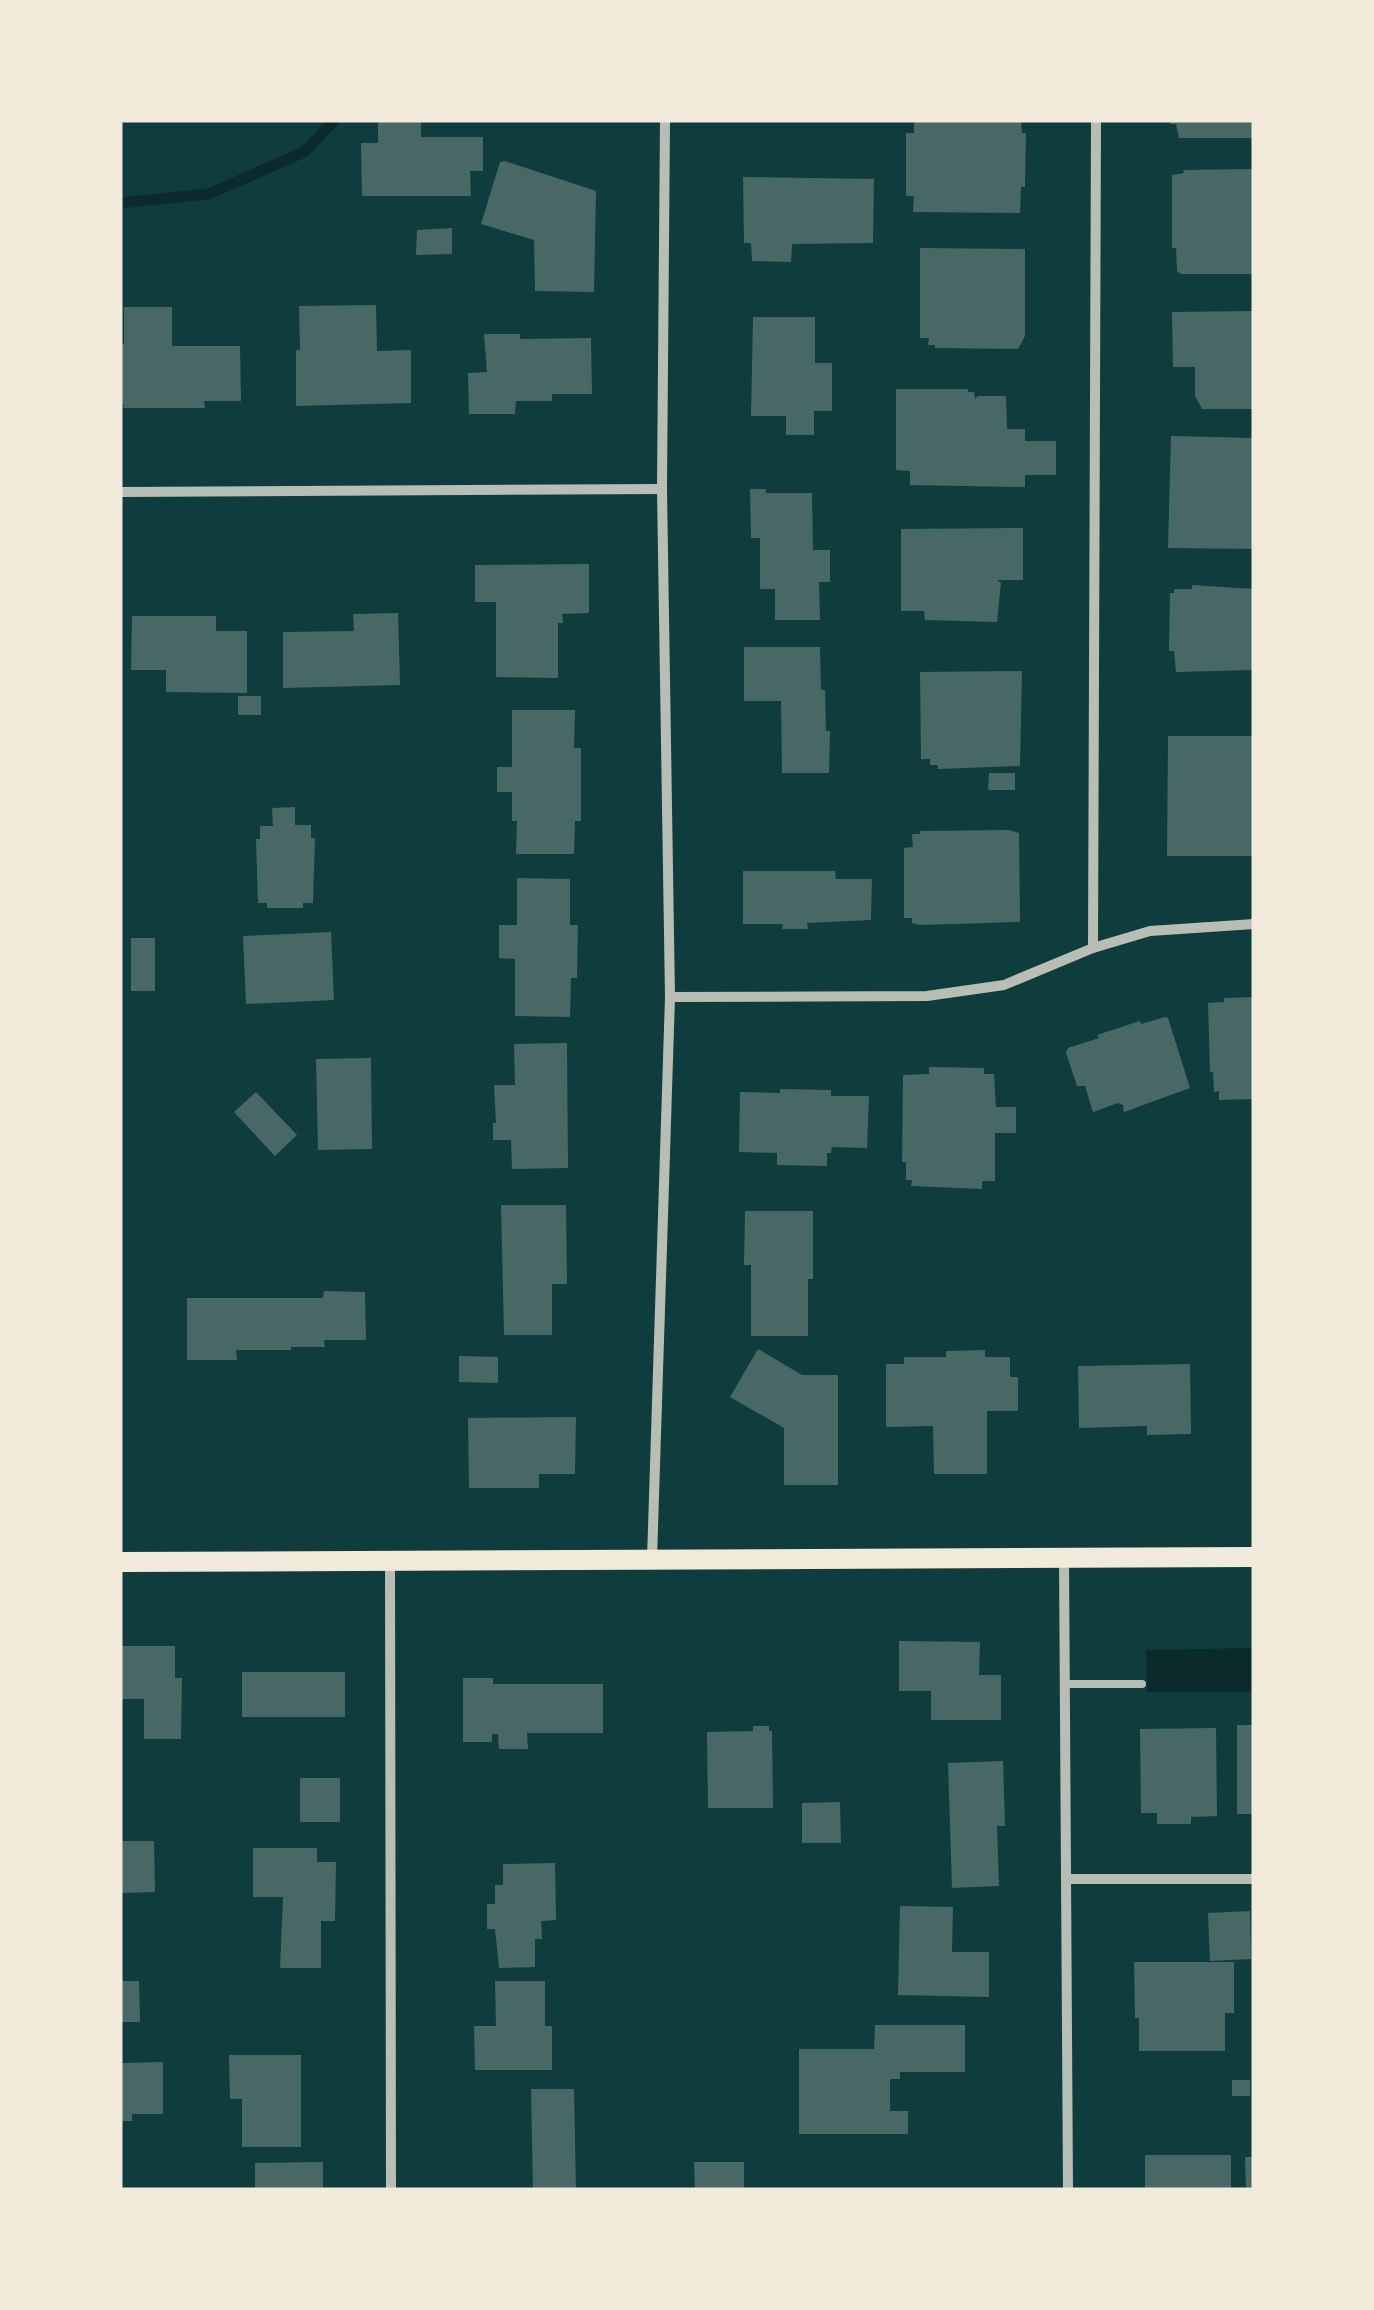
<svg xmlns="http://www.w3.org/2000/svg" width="1374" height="2310" viewBox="0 0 1374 2310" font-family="'DejaVu Sans',sans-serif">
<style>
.water{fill:#0a2a2b}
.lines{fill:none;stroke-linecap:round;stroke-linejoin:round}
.stream{stroke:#0a2a2b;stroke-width:11}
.building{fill:#486865}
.service{stroke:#b8beb3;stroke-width:8}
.minor{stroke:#b8beb3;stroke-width:10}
.secondary{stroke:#f1e9da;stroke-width:20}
</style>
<rect width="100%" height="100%" fill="#0f3d3e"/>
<polygon class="water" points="1254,1648 1254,1692 1147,1692 1146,1650"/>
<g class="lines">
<polyline class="stream" points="120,203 209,194 304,152 335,120"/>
</g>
<g class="building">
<polygon points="378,120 421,120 421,137 483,137 483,171 470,171 471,196 362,196 361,143 378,143"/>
<polygon points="914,120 1021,121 1022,133 1026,133 1025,187 1021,187 1020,213 913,212 914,196 906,196 906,133 914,133"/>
<polygon points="1170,120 1254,120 1254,138 1179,138 1176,124 1170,124"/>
<polygon points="505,161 596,191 594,292 535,291 534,240 481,224 500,162"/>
<polygon points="1254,169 1254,274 1181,274 1177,271 1176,248 1172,248 1172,175 1184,173 1183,170"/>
<polygon points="743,177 874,179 873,243 792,244 791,262 752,261 751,243 744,243"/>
<polygon points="452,228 452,254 416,255 417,230"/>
<polygon points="920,248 1025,249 1025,336 1018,349 935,348 935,345 928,345 929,338 920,338"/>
<polygon points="376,305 377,351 411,350 411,403 296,406 296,350 300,350 299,306"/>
<polygon points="124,307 172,307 172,346 240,346 241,401 204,401 205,408 123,408 124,404 120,404 120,344 124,344"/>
<polygon points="1254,311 1254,409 1202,409 1195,396 1195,367 1173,367 1172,312"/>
<polygon points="753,317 815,317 815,363 832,363 832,411 814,411 814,435 786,435 786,416 751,416"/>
<polygon points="484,334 520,334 520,339 591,338 592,394 552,394 552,401 516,401 515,414 469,414 468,373 487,372"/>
<polygon points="896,389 968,389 968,392 974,392 975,399 978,396 1006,396 1007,429 1025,429 1025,441 1056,441 1056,475 1025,475 1025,487 910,485 910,471 896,470"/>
<polygon points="1171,436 1254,438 1254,549 1168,548"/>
<polygon points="750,489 766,489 766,493 812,493 813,550 830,550 830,582 819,582 820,620 775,620 775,589 760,589 760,538 751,538"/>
<polygon points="1023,528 1023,580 997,580 1001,583 997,622 925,620 924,611 901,611 901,529"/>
<polygon points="589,564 589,613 562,614 563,623 558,623 558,678 496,677 496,602 475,602 475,565"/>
<polygon points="1192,585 1254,589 1254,670 1176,672 1174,651 1169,651 1170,593 1174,593 1174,589 1192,589"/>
<polygon points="398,613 400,685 283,688 283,632 354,631 353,614"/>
<polygon points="132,616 216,616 216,631 247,631 247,693 166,692 166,670 131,670"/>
<polygon points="744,647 820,647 821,690 825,690 826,731 830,731 829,773 782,773 781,701 744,701"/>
<polygon points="1022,671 1020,766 938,769 938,765 930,765 930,759 921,759 920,672"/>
<rect x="238" y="696" width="23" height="19"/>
<polygon points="512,710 575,710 574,748 581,748 581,821 575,821 574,854 516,854 517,821 512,821 512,792 497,792 497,767 512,767"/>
<polygon points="1168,736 1254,736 1254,856 1167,856"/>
<polygon points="989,773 1015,773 1015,790 988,790"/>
<polygon points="295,807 295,825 311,825 311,838 315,838 313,903 303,903 303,908 267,908 267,903 258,903 256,839 260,839 260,826 273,826 272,808"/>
<polygon points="1009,830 1019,833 1020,922 921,925 912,923 912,918 904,918 904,848 913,847 912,834 920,834 920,831"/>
<polygon points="743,871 835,871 836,879 872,879 871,920 807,923 808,929 782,929 783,924 743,924"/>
<polygon points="517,878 570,879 570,925 578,925 577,978 571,978 570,1017 515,1016 515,959 499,958 499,925 517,925"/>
<polygon points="331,932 334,1000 246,1004 243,936"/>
<rect x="131" y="938" width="24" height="53"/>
<polygon points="1254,997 1254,1099 1219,1100 1219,1091 1214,1092 1213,1072 1210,1072 1208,1003 1224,1002 1224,998"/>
<polygon points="1165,1017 1168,1018 1190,1088 1124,1112 1123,1105 1118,1103 1093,1112 1085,1086 1077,1086 1066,1053 1068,1048 1099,1038 1097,1035 1140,1021 1141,1024"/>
<polygon points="567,1043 568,1168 512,1169 511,1140 493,1140 493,1123 496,1123 494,1085 515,1085 514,1044"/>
<polygon points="371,1058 372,1149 318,1150 316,1059"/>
<polygon points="929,1067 984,1068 984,1074 994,1074 996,1107 1016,1107 1016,1133 995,1133 995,1181 982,1181 982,1189 911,1186 912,1180 906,1180 906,1162 902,1162 903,1075 929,1074"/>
<polygon points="780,1089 831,1090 831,1096 869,1096 867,1148 832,1147 831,1153 827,1153 827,1166 777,1165 777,1153 739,1152 740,1092 780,1093"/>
<polygon points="256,1092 297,1135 275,1156 234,1112"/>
<polygon points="501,1205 566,1205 567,1284 552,1284 552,1335 504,1335"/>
<polygon points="745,1211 813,1211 813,1279 808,1279 808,1336 751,1336 751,1265 744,1265"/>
<polygon points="324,1291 365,1292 366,1340 324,1340 325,1347 291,1347 291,1350 236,1350 237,1360 187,1360 187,1298 323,1298"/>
<polygon points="758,1349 802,1375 838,1375 838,1485 784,1485 784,1428 730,1397"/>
<polygon points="985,1350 985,1357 1010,1357 1010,1377 1018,1377 1018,1411 987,1411 987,1474 934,1474 933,1426 886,1427 886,1364 904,1364 904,1357 946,1357 946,1351"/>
<polygon points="459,1356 498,1357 498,1383 459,1382"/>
<polygon points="1190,1364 1191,1434 1147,1435 1147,1426 1079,1428 1078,1366"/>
<polygon points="576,1417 575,1474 539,1474 539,1488 469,1488 468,1418"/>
<polygon points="899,1641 980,1642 979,1675 1001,1675 1001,1720 931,1720 931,1691 899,1691"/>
<polygon points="120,1646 175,1646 175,1678 182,1678 181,1739 144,1739 144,1699 120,1699"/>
<rect x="242" y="1672" width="103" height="45"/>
<polygon points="463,1678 493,1678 493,1684 603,1684 603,1733 527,1733 528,1749 499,1749 498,1734 492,1734 492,1742 463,1742"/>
<rect x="1237" y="1725" width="17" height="89"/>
<polygon points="753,1726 769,1726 769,1731 772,1731 773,1808 708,1808 707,1732 753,1731"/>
<polygon points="1216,1728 1217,1816 1191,1817 1191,1824 1157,1824 1157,1813 1141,1813 1140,1729"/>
<polygon points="1003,1761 1005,1826 997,1826 999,1886 952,1888 948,1763"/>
<rect x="300" y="1778" width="40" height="44"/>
<polygon points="840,1802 841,1843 802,1843 802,1803"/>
<polygon points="120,1841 154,1841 155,1892 120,1893"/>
<polygon points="253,1848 317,1848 317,1862 336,1862 335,1921 321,1921 321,1968 280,1968 283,1897 253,1897"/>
<polygon points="555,1863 556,1920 541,1921 542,1939 535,1939 535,1967 499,1968 495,1929 487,1929 487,1904 495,1904 495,1885 503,1885 503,1864"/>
<polygon points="900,1906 953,1907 952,1952 989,1952 989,1997 898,1995"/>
<polygon points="1250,1911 1251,1959 1210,1961 1208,1913"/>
<polygon points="1134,1962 1234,1962 1234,2013 1225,2013 1225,2051 1139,2051 1139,2018 1135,2018"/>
<polygon points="120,1981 139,1981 140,2022 120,2022"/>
<polygon points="495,1981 545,1981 545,2026 552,2026 552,2070 475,2070 474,2026 496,2026"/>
<polygon points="875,2025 965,2025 965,2072 900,2072 900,2079 890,2079 890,2111 908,2111 908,2134 799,2134 799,2049 874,2049"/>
<polygon points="229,2055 301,2055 301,2147 242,2147 242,2099 230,2099"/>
<polygon points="163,2062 163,2114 132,2114 132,2121 120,2121 120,2063"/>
<rect x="1232" y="2080" width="18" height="16"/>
<polygon points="531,2089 574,2089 576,2190 533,2190"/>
<rect x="1145" y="2155" width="86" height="35"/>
<polygon points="1245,2157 1254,2157 1254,2190 1246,2190"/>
<polygon points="323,2162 323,2190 255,2190 255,2163"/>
<polygon points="694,2162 744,2162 744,2190 695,2190"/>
</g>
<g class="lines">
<polyline class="service" points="1065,1684 1142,1684"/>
<g class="minor">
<polyline points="120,492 662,489"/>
<polyline points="1093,948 1096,120"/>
<polyline points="670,997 927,996 1004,985 1093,948 1150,931 1254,924"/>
<polyline points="1064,1558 1068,2190"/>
<polyline points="652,1559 670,997 662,489 665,120"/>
<polyline points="390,1562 391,2190"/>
<polyline points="1066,1879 1254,1879"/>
</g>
<polyline class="secondary" points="120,1562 1254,1557"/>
</g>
<rect width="1374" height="2310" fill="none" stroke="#f1e9da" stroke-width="245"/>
</svg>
